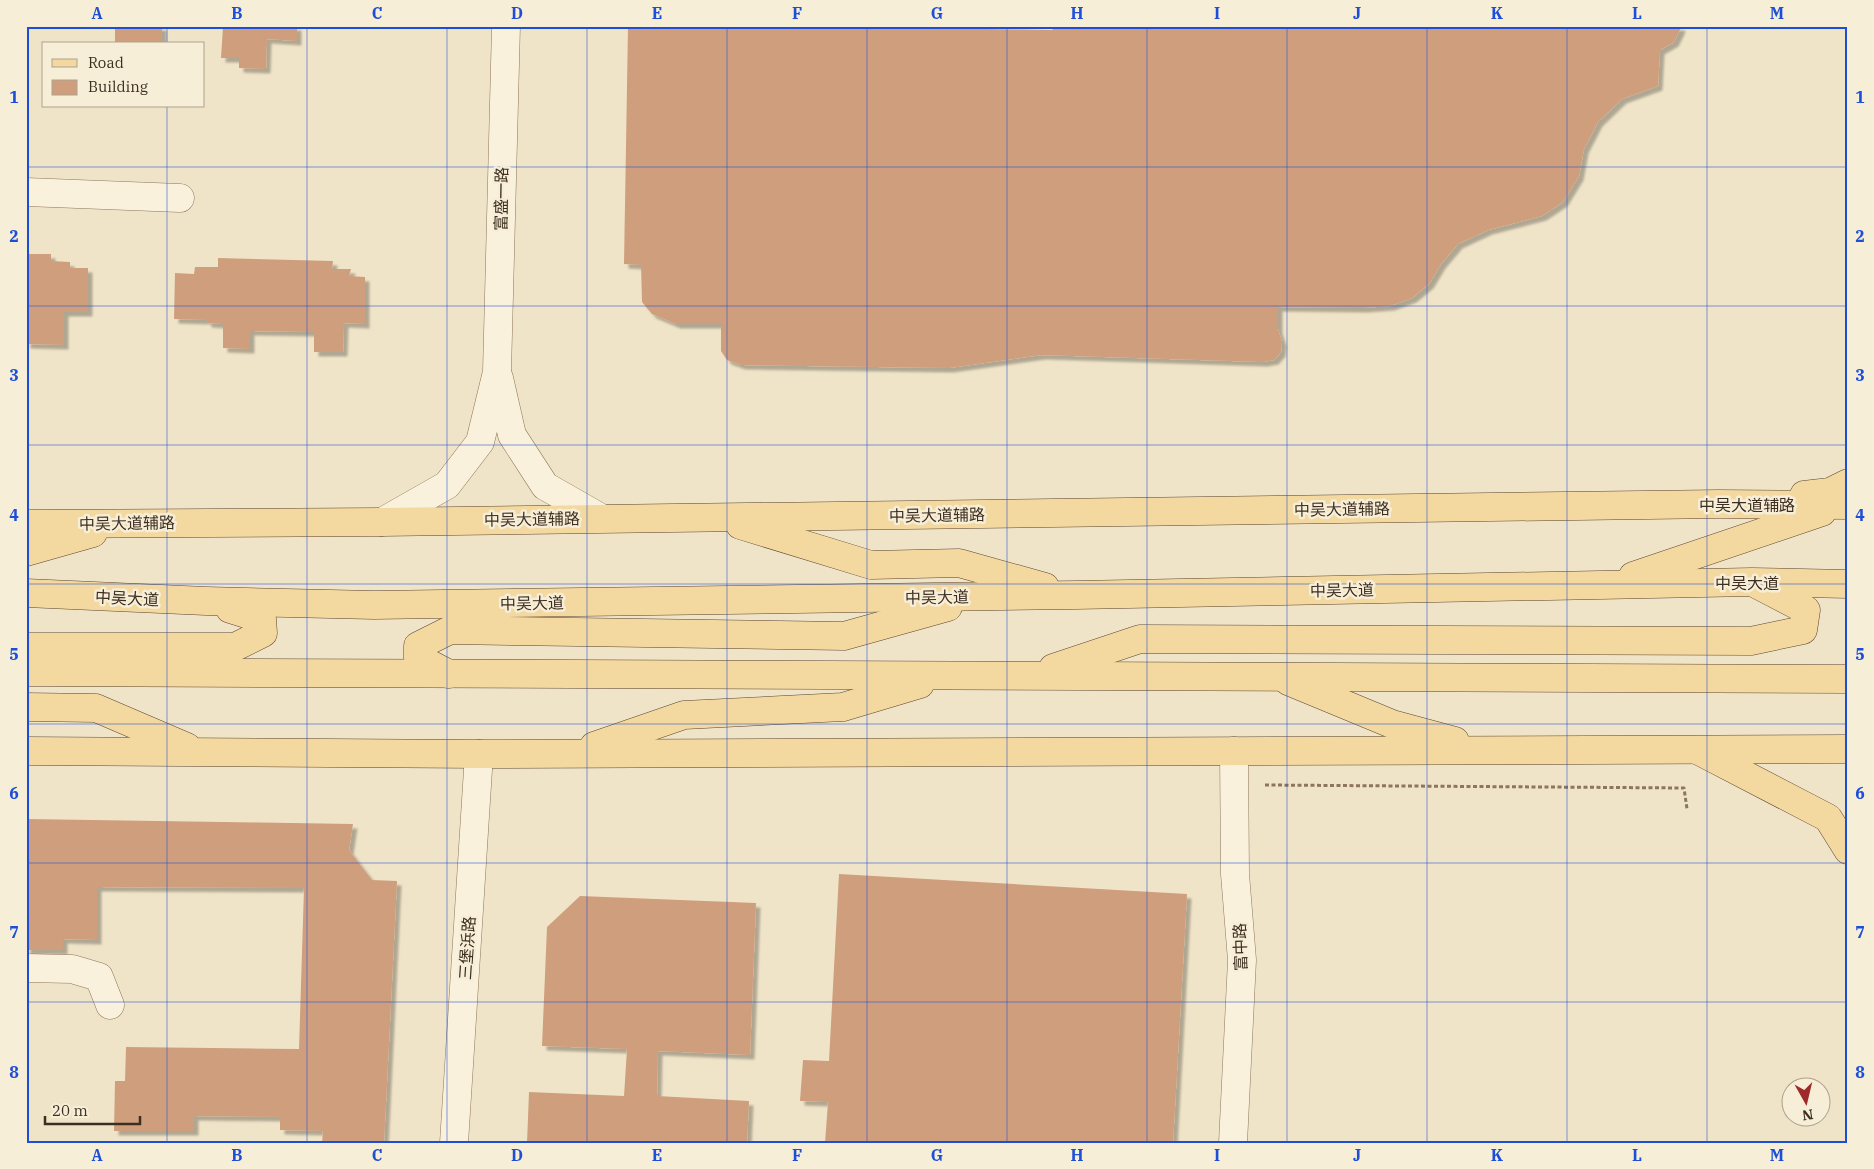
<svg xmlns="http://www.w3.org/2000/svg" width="1874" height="1169" viewBox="0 0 1874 1169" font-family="'IBM Plex Serif','Noto Sans SC',serif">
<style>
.building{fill:#cf9f7d;filter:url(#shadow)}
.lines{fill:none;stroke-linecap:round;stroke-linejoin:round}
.minor-casing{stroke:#8d765c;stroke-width:29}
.major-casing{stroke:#5b4430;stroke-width:29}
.path{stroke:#8d765c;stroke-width:3;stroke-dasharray:4 2.5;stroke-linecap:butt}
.minor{stroke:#faf1dc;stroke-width:28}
.major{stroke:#f3d9a0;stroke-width:28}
.grid{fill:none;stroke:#1d4ed8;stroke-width:1;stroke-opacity:0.55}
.labels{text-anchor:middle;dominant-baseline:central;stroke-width:5;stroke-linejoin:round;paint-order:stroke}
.street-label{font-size:16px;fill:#3d2e20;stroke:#f7eed8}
.neatline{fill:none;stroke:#1d4ed8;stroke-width:2}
.grid-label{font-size:16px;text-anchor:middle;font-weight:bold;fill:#1d4ed8}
</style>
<defs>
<filter id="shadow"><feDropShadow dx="4.5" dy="4.5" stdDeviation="1" flood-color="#0004"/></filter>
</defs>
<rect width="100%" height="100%" fill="#f0e4c8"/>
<g class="building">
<rect x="115" y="26" width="47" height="18"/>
<polygon points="223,26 297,26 297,41 267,39 266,69 239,68 239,58 221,58"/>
<polygon points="628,26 793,26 1052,30 1057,26 1681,26 1680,30 1674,42 1660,50 1658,86 1622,99 1598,122 1584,149 1579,176 1563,202 1542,216 1488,230 1458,244 1441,264 1429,284 1412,298 1390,306 1363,308 1278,307 1278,329 1282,342 1281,352 1274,360 1263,362 1041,355 949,368 741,365 727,360 721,351 721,324 676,324 652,314 642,302 641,265 624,264"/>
<polygon points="26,254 51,254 51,261 70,262 70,268 88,268 88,312 64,312 64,345 26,344"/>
<polygon points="218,258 333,261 332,269 351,269 349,276 365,277 365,324 344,323 343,352 314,352 314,332 250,331 250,349 223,348 223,324 207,323 207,320 174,319 175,273 194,274 195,267 218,267"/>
<polygon points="26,819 353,824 349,850 372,880 397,881 384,1143 322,1143 323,1131 280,1130 280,1117 194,1116 194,1131 114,1131 115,1081 125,1081 126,1047 299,1049 304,888 97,887 97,940 63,939 63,950 26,950"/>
<polygon points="839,874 1187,894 1173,1143 825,1143 828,1102 800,1101 803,1060 829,1061"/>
<polygon points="580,896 756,903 750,1055 658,1051 657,1096 749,1101 747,1143 527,1143 529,1092 624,1096 627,1049 542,1046 547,927"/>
</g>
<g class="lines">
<g class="minor-casing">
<g id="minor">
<polyline points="26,192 180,198"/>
<polyline points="499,378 512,435 545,486 601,518"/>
<polyline points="382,522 447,485 480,442 497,372 506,26"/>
<polyline points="26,968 72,969 99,977 110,1005"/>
<polyline points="454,1143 479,754"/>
<polyline points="1233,1143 1242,960 1235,874 1234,751"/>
</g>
</g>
<g class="major-casing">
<g id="major">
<polyline points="1804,495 1830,492 1848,483"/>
<polyline points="26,524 382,522 1719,504 1848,505"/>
<polyline points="740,525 871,565 959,563 1045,587"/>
<polyline points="26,552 93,533"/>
<polyline points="1633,576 1822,512"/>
<polyline points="26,593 206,601 374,605 1076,595 1752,582 1848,584"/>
<polyline points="26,647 235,647 263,633 262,619 230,609"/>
<polyline points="1053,668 1140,639 1751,641 1803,630 1806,610 1756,584"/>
<polyline points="26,672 1848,679"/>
<polyline points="449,674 418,658 418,646 450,630 844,636 948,607"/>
<polyline points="1288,681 1392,724 1455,741"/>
<polyline points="26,707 96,708 187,747"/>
<polyline points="594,746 684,715 843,707 920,684"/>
<polyline points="26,751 479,754 1848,749"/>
<polyline points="1699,751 1828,818 1848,850"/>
</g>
</g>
<polyline class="path" points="1265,785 1684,788 1687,809"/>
<use href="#minor" class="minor"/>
<use href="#major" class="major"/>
</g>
<path class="grid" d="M167 26V44M307 26V1143M447 26V1143M587 26V1143M727 26V1143M867 26V1143M1007 26V1143M1147 26V1143M1287 26V1143M1427 26V1143M1567 26V1143M1707 26V1143M167 106V1143M26 167H1848M26 306H1848M26 445H1848M26 584H1848M26 724H1848M26 863H1848M26 1002H1848"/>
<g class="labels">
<g class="street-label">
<text transform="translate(501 199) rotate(-89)">富盛一路</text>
<text x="1747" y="505">中吴大道辅路</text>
<text transform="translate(1342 509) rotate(-1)">中吴大道辅路</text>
<text transform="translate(937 515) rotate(-1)">中吴大道辅路</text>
<text transform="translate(532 519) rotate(-1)">中吴大道辅路</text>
<text transform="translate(127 523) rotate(-1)">中吴大道辅路</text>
<text x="1747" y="583">中吴大道</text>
<text transform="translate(1342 590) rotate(-1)">中吴大道</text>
<text transform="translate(937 597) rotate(-1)">中吴大道</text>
<text transform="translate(127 598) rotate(3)">中吴大道</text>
<text transform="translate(532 603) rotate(-1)">中吴大道</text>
<text transform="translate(1240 947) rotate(-92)">富中路</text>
<text transform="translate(467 948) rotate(-86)">三堡浜路</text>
</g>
</g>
<rect width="1874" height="1169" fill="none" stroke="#f7eed8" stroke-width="55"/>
<rect x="42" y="42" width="162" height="65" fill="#f7eed8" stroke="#ada18e"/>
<rect x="52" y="59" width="25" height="8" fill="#f3d9a0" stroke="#ada18e"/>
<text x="88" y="68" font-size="15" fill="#3d2e20">Road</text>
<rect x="52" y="80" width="25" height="15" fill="#cf9f7d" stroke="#ada18e"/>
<text x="88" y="92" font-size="15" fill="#3d2e20">Building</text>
<g transform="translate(1806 1102) rotate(172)"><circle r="24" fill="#f7eed8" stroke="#ada18e"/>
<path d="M0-4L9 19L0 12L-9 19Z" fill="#9e2a2b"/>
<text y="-8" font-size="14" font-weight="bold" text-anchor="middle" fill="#3d2e20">N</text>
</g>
<path d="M45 1116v8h95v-8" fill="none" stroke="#3d2e20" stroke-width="2.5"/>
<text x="52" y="1116" font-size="15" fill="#3d2e20" stroke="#f7eed8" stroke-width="4" paint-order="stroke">20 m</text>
<rect x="28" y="28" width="1818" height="1114" class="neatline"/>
<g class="grid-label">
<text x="97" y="19">A</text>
<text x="237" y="19">B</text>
<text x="377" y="19">C</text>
<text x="517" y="19">D</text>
<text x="657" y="19">E</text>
<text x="797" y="19">F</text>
<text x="937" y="19">G</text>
<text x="1077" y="19">H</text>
<text x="1217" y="19">I</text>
<text x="1357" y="19">J</text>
<text x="1497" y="19">K</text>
<text x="1637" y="19">L</text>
<text x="1777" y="19">M</text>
<text x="14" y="103">1</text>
<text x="1860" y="103">1</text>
<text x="14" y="242">2</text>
<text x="1860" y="242">2</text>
<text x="14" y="381">3</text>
<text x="1860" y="381">3</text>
<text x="14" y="521">4</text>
<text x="1860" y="521">4</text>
<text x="14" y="660">5</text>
<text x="1860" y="660">5</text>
<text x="14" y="799">6</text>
<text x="1860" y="799">6</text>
<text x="14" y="938">7</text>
<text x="1860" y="938">7</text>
<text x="14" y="1078">8</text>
<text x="1860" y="1078">8</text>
<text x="97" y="1161">A</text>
<text x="237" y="1161">B</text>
<text x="377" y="1161">C</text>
<text x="517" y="1161">D</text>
<text x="657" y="1161">E</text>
<text x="797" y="1161">F</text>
<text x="937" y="1161">G</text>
<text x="1077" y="1161">H</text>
<text x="1217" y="1161">I</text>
<text x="1357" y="1161">J</text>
<text x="1497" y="1161">K</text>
<text x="1637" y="1161">L</text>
<text x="1777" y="1161">M</text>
</g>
</svg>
